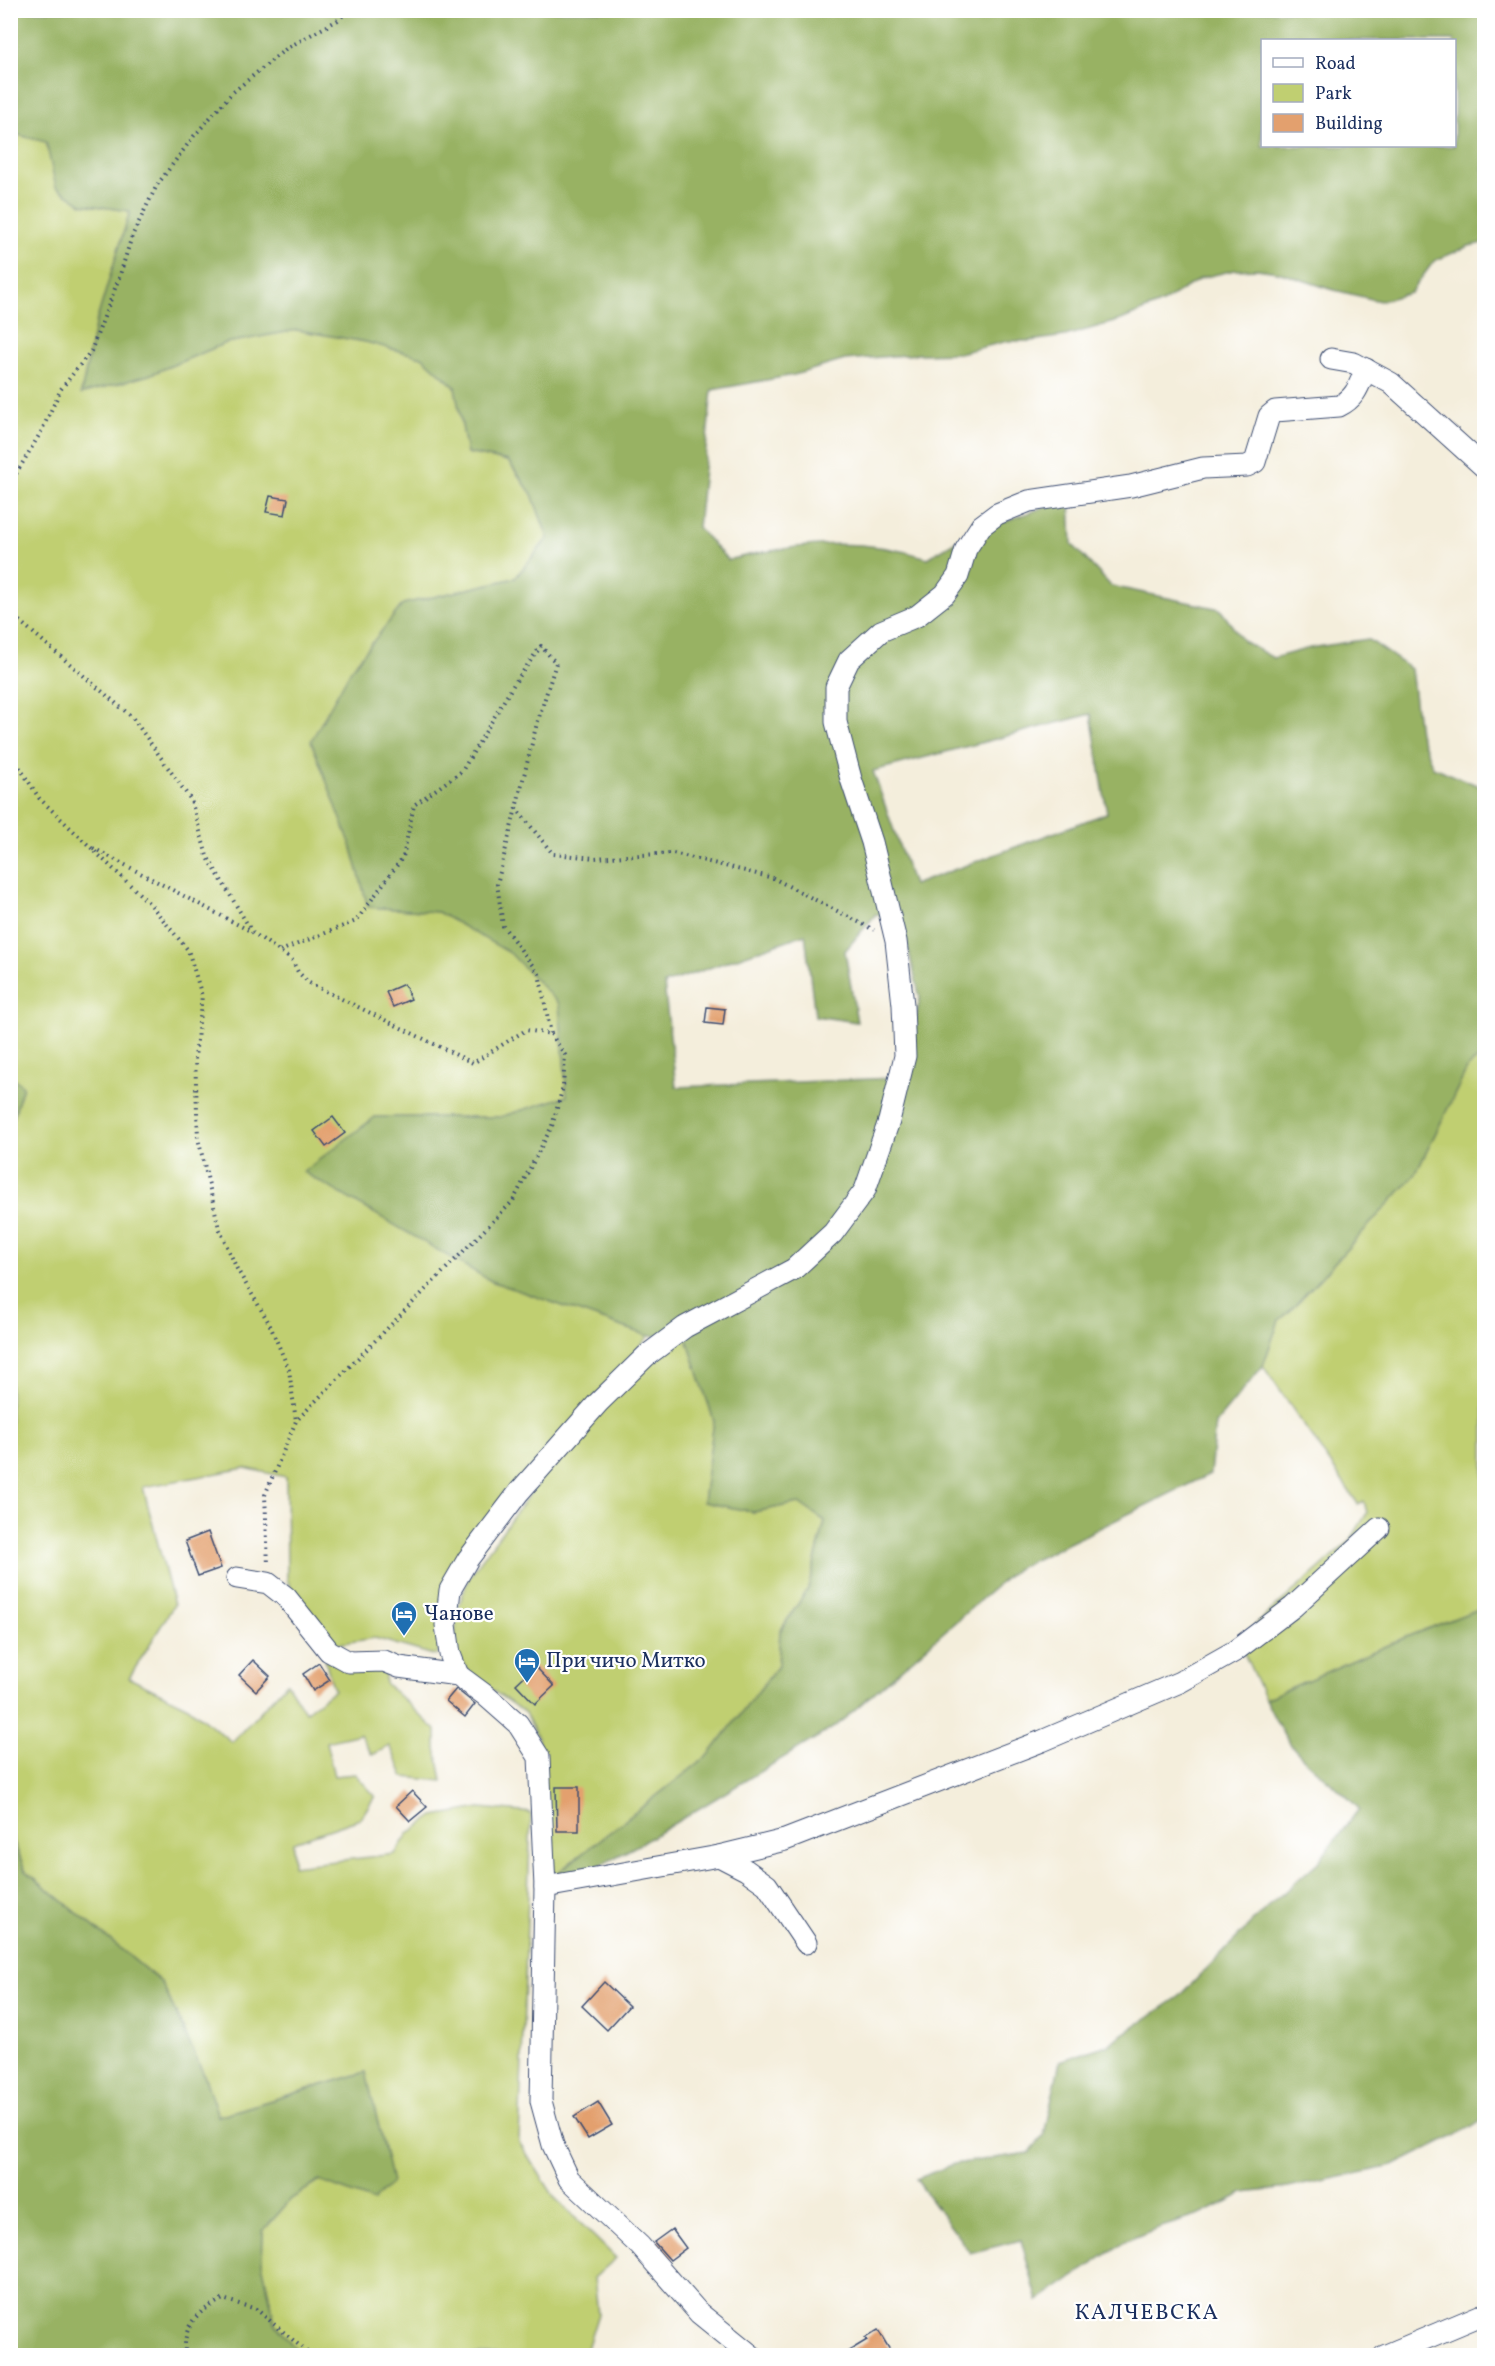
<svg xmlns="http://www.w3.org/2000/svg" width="1495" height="2366" viewBox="0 0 1495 2366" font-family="Vollkorn,serif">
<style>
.green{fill:#c0cf71;stroke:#6e7f68;stroke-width:1.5}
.forest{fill:#98b263;stroke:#5a7060;stroke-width:1.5;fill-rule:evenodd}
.building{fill:#e3a06e}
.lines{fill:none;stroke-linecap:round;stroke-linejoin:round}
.minor-casing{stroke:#3c4c71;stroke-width:23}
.path{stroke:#3c4c71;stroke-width:4;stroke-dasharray:1.5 4.5;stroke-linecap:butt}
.minor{stroke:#fff;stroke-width:21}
.labels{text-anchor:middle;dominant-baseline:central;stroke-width:4.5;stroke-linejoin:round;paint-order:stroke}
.poi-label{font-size:21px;fill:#1b2f5e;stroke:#fff;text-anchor:start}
.neighbourhood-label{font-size:22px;letter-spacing:1.5px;fill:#1b2f5e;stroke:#fff}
</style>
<rect width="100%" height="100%" fill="#fff"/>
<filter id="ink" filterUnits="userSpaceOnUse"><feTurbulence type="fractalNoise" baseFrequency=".0167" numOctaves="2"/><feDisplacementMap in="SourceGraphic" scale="12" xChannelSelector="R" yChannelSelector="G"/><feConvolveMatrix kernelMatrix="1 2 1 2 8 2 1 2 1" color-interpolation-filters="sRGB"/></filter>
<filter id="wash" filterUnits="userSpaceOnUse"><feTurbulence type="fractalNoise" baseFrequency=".008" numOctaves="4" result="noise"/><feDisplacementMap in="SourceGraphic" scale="24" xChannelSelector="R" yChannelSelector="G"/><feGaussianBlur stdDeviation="1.35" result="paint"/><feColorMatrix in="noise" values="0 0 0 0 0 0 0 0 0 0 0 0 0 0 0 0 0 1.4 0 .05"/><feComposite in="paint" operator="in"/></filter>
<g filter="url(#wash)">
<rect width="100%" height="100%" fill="#f4eedc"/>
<g class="green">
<polygon points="10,133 46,142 82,204 130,211 95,326 81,393 149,375 226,343 297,330 366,342 423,357 455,387 467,453 508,461 532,494 548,538 515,578 403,604 352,848 368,907 438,912 510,952 559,1004 567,1096 500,1117 375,1117 491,1281 649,1336 544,1453 452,1573 445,1628 437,1656 375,1638 337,1644 302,1618 287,1579 286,1477 245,1468 143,1487 174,1605 129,1678 188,1707 232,1742 287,1683 305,1712 334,1690 325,1660 385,1664 385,1683 436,1730 436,1748 442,1781 404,1777 390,1746 372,1755 360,1734 326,1742 334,1776 355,1774 375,1796 360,1819 293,1842 293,1866 395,1854 408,1834 434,1816 481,1808 531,1813 519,2142 555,2198 616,2258 594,2278 598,2314 585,2355 300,2355 275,2323 262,2263 263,2231 291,2199 319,2181 374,2201 366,2072 218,2116 204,2075 162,1983 25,1870 11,1834 10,1126 23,1087 10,1076"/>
<polygon points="1484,1054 1484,1607 1406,1637 1265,1699 1238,1640 1350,1541 1367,1513 1364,1501 1358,1504 1263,1366 1279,1320 1288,1313 1415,1175 1468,1067"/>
<polygon points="686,1336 714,1421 703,1502 754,1512 799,1503 825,1521 808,1589 780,1631 778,1666 709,1755 556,1874 549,1865 538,1738 525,1713 472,1676 454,1651 457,1611 469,1577 560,1452 632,1377"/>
</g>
<g class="forest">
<path d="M10 11H1484V243L1469 246 1434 261 1410 293 1380 301 1330 289 1278 272 1257 269 1235 270 1201 278 1162 303 1121 320 1065 336 1030 341H1008L959 353 918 354 845 360 794 375 712 390 698 528 728 560C797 543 859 536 928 558L966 535 1070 498 1072 544 1111 586 1220 609 1243 641 1273 658 1310 648 1368 639 1411 669 1419 733 1433 767 1484 788V1054L1468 1067 1415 1175 1288 1313 1279 1320 1263 1366 1215 1424 1210 1474 1016 1569 836 1726 640 1844 552 1891 556 1874 709 1755 778 1666 780 1631 808 1589 825 1521 799 1503 754 1512 703 1502 714 1421 686 1336H649L491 1281 303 1172 375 1117H500L567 1096 559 1004 510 953 438 912 368 907 352 848 311 741 352 668 403 604 515 578 548 538 532 494 508 461 467 453 455 387 422 357 366 342 297 330 226 343 149 375 81 394 95 326 130 211 82 204 56 187 46 142 11 133ZM1262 40H1454V146H1262ZM1091 714 1107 813 913 885 873 771ZM876 914 903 928 920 998 907 1060 894 1078 676 1087 664 984 805 934 815 1016 857 1022 845 951Z"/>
<polygon points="11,1076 23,1086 11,1126"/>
<path d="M1484 1607V2118L1469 2128 1393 2166 1288 2188 1244 2193 1200 2215 1155 2229 1126 2241 1038 2301 1021 2240 970 2253 916 2179 954 2164 1029 2153 1044 2135 1060 2061 1107 2045 1180 1996 1265 1909 1318 1862 1359 1809C1341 1789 1319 1774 1300 1755 1284 1739 1275 1719 1265 1699L1406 1637Z"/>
<polygon points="10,1834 25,1870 162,1983 204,2075 218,2116 366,2072 392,2182 374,2201 319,2181 291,2199 263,2231 262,2263 275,2323 300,2355 11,2355"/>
</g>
<g id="blocks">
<g class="building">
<polygon points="270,496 288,499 285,515 266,512"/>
<polygon points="404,984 411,999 393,1007 386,992"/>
<polygon points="707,1007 725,1009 723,1025 705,1023"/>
<polygon points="333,1117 345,1133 326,1147 314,1131"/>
<polygon points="208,1532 221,1568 198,1576 185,1541"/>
<polygon points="253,1660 270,1676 256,1691 239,1675"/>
<polygon points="319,1663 330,1680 313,1691 303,1674"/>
<polygon points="535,1666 554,1686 535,1704 516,1684"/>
<polygon points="456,1689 475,1704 465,1717 446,1701"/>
<polygon points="556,1787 579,1787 579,1831 557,1831"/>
<polygon points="412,1791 427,1807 410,1821 396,1806"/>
<polygon points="604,1982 629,2006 607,2030 582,2006"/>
<polygon points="598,2102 612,2125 588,2139 574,2117"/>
<polygon points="672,2229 686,2248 670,2260 654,2242"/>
<polygon points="878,2330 893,2355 842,2355 867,2340 865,2338"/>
</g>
</g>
</g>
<g filter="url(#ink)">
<use href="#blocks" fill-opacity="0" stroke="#3c4c71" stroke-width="1.5"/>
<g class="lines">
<g class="minor-casing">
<g id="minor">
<polyline points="1331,359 1354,363 1391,383 1484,467"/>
<polyline points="237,1578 268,1583 286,1597 329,1651 349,1662 384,1661 399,1667 458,1675 485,1695 518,1724 539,1757 545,1887 541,2101 553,2145 569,2179 640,2246 699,2313 752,2356"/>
<path d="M458 1675 450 1654 446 1625 450 1590 468 1559 519 1492 598 1403 646 1356 685 1327 794 1269 833 1233 865 1190 889 1121 905 1056 903 1005 896 941 872 842 851 779 836 722V687L849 660 881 631 917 616 945 594 958 576 966 549 981 526 997 514 1029 501 1131 486 1203 468 1247 466 1255 462 1269 416 1275 411 1339 406C1356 398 1359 385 1366 369"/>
<polyline points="719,1856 746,1870 767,1885 806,1943"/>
<polyline points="545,1887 719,1856 785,1840 1042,1741 1180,1682 1235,1651 1293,1607 1379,1528"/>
<polyline points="1384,2356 1484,2314"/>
</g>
</g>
<g class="path">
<polyline points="10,20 17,10"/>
<polyline points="10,484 41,432 61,389 91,351 119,278 132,236 157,185 194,136 232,93 287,48 338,20 349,10"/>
<polyline points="10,613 132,717 191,800 207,856 252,932"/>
<polyline points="10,752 39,798 150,904 188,950 202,996 195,1057 198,1138 219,1228 237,1269 269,1323 289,1370 296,1421"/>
<polyline points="516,808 497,884 503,926 539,974 551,1034"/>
<polyline points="93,848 252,932 292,960 298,972 309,983 473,1063 526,1030 551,1034 565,1055 563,1087 552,1126 513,1201 296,1421 265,1495 268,1565"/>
<polyline points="280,951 356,921 403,857 414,805 462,771 514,684 541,646 556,663 536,727 516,808 553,854 595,858 673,853 773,878 874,930"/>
<path d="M185 2356C183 2323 196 2313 223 2299L256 2309 312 2356"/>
</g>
<use href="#minor" class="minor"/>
</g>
</g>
<defs>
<g id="hotel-pin" transform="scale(1.35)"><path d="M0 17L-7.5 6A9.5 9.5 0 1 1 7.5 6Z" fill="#1f6fb2" stroke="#fff"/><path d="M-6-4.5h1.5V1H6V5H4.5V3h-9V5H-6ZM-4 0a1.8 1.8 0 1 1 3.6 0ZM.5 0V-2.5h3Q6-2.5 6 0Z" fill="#fff"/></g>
</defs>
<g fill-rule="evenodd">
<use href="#hotel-pin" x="404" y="1614"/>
<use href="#hotel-pin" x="527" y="1661"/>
</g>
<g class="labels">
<g class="poi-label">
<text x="424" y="1614">Чанове</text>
<text x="546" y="1661">При чичо Митко</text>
</g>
<g class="neighbourhood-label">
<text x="1147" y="2313">КАЛЧЕВСКА</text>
</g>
</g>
<rect width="1495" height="2366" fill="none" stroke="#fff" stroke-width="36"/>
<rect x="1261" y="39" width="195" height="108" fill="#ffffff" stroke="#a4acbf" stroke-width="1.5"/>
<rect x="1273" y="58" width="30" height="9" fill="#ffffff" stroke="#a4acbf" stroke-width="1.5"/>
<text x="1315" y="69" font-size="18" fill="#1b2f5e">Road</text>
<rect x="1273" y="84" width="30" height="18" fill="#c0cf71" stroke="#a4acbf" stroke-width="1.5"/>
<text x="1315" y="99" font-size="18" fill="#1b2f5e">Park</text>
<rect x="1273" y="114" width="30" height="18" fill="#e3a06e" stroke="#a4acbf" stroke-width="1.5"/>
<text x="1315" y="129" font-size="18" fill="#1b2f5e">Building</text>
</svg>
